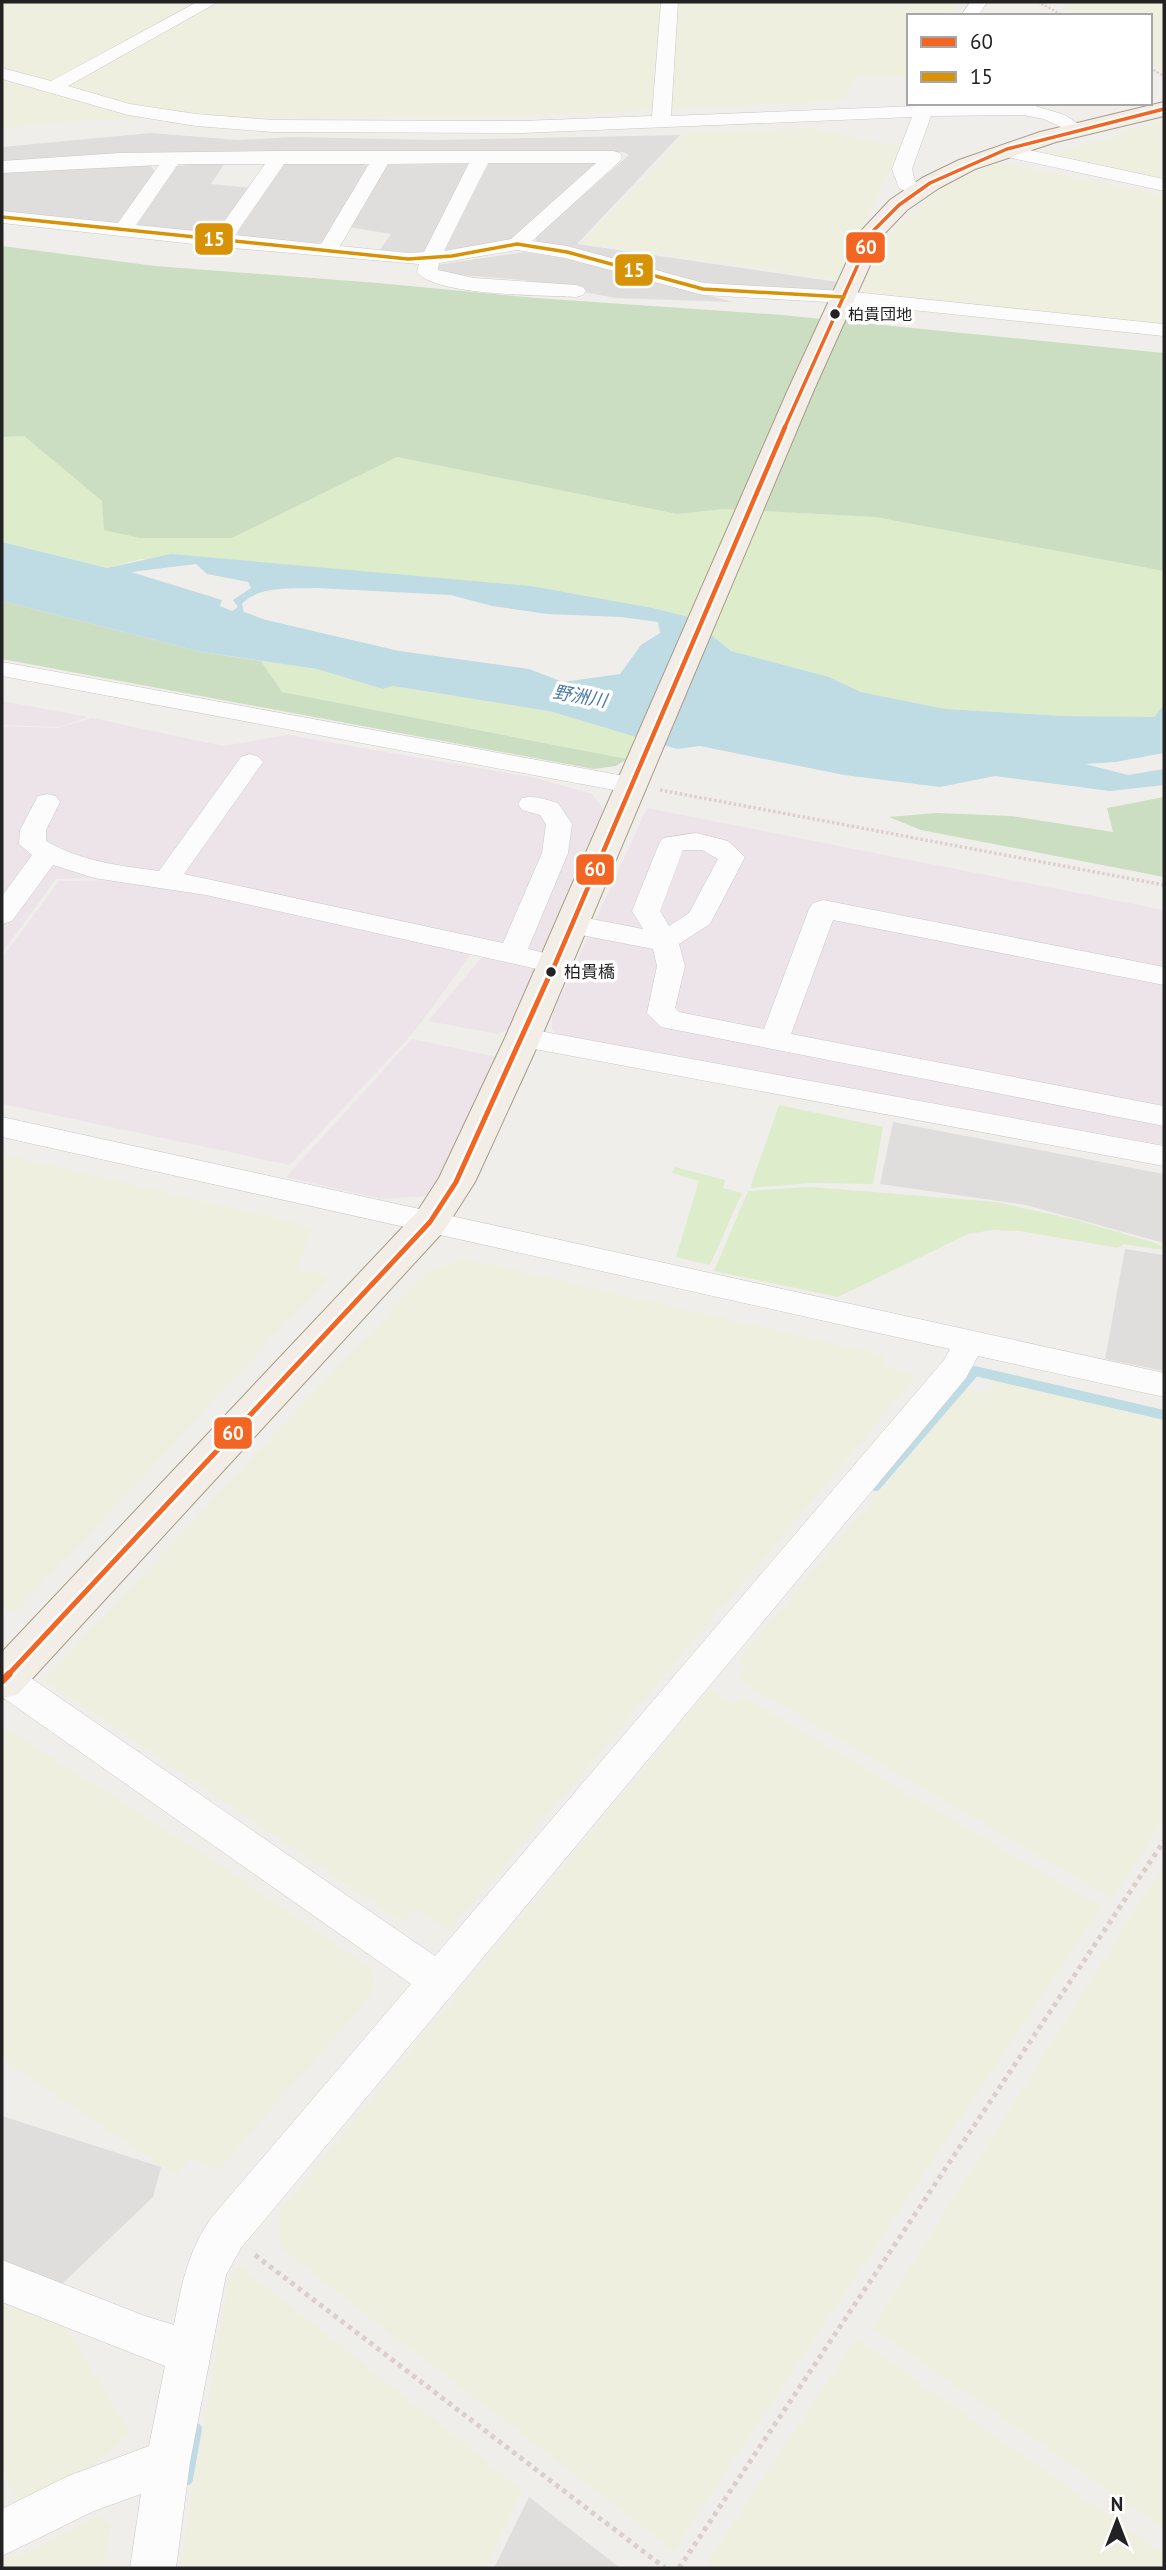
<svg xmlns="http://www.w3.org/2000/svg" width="1166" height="2570" viewBox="0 0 1166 2570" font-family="'PT Sans','Noto Sans JP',sans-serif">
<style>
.residential{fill:#dfdedc}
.industrial{fill:#ede4e9}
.farmland{fill:#efefdf}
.grass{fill:#ddeccb}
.forest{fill:#cbdec1}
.water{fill:#bfdbe3;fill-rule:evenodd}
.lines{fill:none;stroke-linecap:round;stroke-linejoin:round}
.stream-far1{stroke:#bfdbe3;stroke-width:10}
.stream{stroke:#bfdbe3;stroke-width:12}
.minor-casing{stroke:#c9c8c7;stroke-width:1}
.major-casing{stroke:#a79c86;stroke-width:2}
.path-far2{stroke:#dccecd;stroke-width:2.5;stroke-dasharray:2 2;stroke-linecap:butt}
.path-far1{stroke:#dccecd;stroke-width:3.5;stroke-dasharray:2.5 2.5;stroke-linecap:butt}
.path{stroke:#dccecd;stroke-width:5;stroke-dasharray:4.5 4.5;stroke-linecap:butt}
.minor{fill:#fdfcfc;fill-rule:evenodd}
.major{fill:#f3ede7;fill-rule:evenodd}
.bus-1-far3-casing{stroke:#fff;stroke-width:7}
.bus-1-far2-casing{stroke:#fff;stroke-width:9}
.bus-1-far1-casing{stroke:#fff;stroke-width:10}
.bus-1-casing{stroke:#fff;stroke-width:12}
.bus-2-casing{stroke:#fff;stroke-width:7}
.bus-1-far3{stroke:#f26522;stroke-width:3.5}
.bus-1-far2{stroke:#f26522;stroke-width:4.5}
.bus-1-far1{stroke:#f26522;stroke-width:5}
.bus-1{stroke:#f26522;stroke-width:7}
.bus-2{stroke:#d79205;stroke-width:3.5}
.bus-dot{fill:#222;stroke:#fff;stroke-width:2.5}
.labels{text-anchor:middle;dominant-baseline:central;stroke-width:7;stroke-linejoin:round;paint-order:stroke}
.far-bus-label{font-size:16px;fill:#222;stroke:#fff;text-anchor:start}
.bus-label{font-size:17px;fill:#222;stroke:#fff;text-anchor:start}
.far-water-label{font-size:18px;font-style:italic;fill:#4a7aab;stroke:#fff}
.line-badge{stroke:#fff;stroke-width:2.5}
.badge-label{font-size:19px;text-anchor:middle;font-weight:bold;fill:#fff}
</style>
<rect width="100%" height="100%" fill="#f0eeeb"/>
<g class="residential">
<polygon points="151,133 238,140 294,137 436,140 680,135 577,244 838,282 836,288 828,291 796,291 687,281 537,242 535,237 629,155 623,152 124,154 2,163 2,147"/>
<polygon points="357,160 367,166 326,241 313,244 239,236 235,230 283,161"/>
<polygon points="589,160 597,163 510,240 487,246 442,251 490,161"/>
<polygon points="226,161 211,184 251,188 221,232 211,235 143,228 135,223 176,166"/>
<polygon points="465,161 473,164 427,249 418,253 380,250 391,234 349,227 387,163"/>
<polygon points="116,163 149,163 156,174 123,219 115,223 2,213 2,172"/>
<polygon points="524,252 563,258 733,302 615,298 522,280 436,273 437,265"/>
<polygon points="893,1122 1164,1174 1164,1243 1026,1205 880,1184"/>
<polygon points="1125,1249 1164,1255 1164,1371 1105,1359"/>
<polygon points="2,2116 161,2167 153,2197 62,2284 2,2260"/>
<polygon points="529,2497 620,2568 494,2568"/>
</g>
<g class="industrial">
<polygon points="2,701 88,717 59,727 2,725"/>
<polygon points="92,718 223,746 288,735 536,778 592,794 606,813 511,1028 497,1034 428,1021 483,956 472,953 414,1032 290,1165 2,1104 2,958 59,881 120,880 201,887 121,878 56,879 2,953 2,726 57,728"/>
<polygon points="647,808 1164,910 1164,1145 559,1036 552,1029 552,1015"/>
<polygon points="412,1039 502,1058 438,1185 427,1196 381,1199 286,1177"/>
</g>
<g class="farmland">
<polygon points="2,2 960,2 951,16 909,16 909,76 854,77 844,101 483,118 196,117 72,121 2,129"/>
<polygon points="1057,2 1164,2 1164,71 1150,62 1150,16 1076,16"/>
<polygon points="1164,121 1164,180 1047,154 1126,133 1124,130"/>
<polygon points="813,128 901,147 838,280 581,243 688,132"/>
<polygon points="996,162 1164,195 1164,336 864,308 863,285 884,238 939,189"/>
<polygon points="2,1154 313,1227 297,1270 331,1275 16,1612 2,1607"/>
<polygon points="463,1258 883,1355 885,1366 918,1375 449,1931 415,1908 402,1922 44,1680 426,1273"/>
<polygon points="996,1380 1164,1421 1164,1819 1113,1899 738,1680 745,1669 738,1661 966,1389 986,1394"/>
<polygon points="709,1689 732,1704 742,1696 1101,1907 674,2551 282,2250 278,2213"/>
<polygon points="6,1728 212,1859 374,1971 373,1993 219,2170 191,2158 176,2176 2,2059 2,1733"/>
<polygon points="1164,1864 1164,2529 872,2328"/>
<polygon points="240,2266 523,2490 485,2568 179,2568 229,2279"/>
<polygon points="2,2293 58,2314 130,2432 85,2474 22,2508 2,2471"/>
<polygon points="856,2338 1164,2554 1164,2568 703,2568"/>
<polygon points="97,2516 111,2525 103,2568 2,2568 2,2559 33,2551"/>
</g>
<g class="grass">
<polygon points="24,436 102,501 232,538 397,457 677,514 725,509 875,517 1164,571 1164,705 1154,717 1063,716 945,709 861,692 829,677 731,651 688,617 653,608 531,586 141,559 107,568 2,542 2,437"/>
<polygon points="261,661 317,669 383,689 393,686 549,711 638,736 627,759 282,692"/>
<polygon points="779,1105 883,1127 873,1184 811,1183 750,1188"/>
<polygon points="675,1167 725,1180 723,1188 742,1193 710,1265 676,1257 699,1181 672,1173"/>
<polygon points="811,1187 996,1202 1073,1219 1155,1243 1164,1247 1164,1250 1123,1244 1118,1248 1020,1231 993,1230 968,1234 838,1297 714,1271 748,1191"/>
</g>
<g class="forest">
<polygon points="2,246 155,266 378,283 536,298 782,315 1164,353 1164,571 875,517 725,509 677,514 397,457 232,538 140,538 104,530 102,501 24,436 2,437"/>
<polygon points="2,601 202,652 261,661 282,692 627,759 616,766 594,769 2,659"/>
<polygon points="1164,797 1164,877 921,830 889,817 936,813 1011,816 1113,832 1107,808"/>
</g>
<path class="water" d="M2 542 107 568 171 554 531 586 653 608 689 617 731 651 829 677 861 692 945 709 1063 716 1154 717 1164 705V753L1115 762 1085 764 1128 775 1164 769V785L1110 791 995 776 940 787 844 775 700 746 677 749 549 711 393 686 383 689 317 669 202 652 2 601ZM196 564 207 574 248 582 251 588 233 600 238 607 232 611 220 606 222 600 131 572ZM317 588 451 595 492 606 547 614 621 617 658 622 660 633 641 645 620 674 563 682 529 669 399 651 266 620 244 612 242 604C258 585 295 589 317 588Z"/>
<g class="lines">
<polyline class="stream-far1" points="876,1486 975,1371 1164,1415"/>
<polyline class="stream" points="187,2479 196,2429"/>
<g class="minor-casing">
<g id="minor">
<polygon points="197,2 218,2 68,86 130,104 196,114 273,120 522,121 652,116 661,2 678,2 671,116 917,106 918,103 1032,105 1065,115 1086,129 1077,135 1044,119 1023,115 931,116 912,169 915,181 926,190 916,196 899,188 892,169 912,117 522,133 273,132 196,126 128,115 2,79 2,68 51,81"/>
<polygon points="970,2 987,2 978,16 961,16"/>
<polygon points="1005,145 1164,179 1164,191 998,155 996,151"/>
<path d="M279 151H613L620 153 622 157 620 161 532 241 567 246 704 283 844 291 1164 324V336L844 303 703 295 565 258 517 250 439 263 438 270 474 278 576 285 583 287 586 291 583 295 576 297C545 295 434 296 417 272L419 264 221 247 2 223V211L118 223 159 165 2 173V161L119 153ZM469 163 424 252 408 253 340 246 388 164ZM488 163H596L511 239 444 251ZM178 164H265L216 233 136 225ZM284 164H369L321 244 235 235Z"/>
<polygon points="2,662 630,777 639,779 643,785 639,791 630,793 2,676"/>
<path d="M250 754 259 757 263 762 184 874 503 943 542 853 546 824 540 815 522 810 518 804 522 798C535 795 546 800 558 803L572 824 568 853 528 949 565 958 569 964 565 970 555 973 206 895 94 878 53 865 12 921 2 924V896L32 855 19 844 20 830 38 796 47 794 56 796 60 802 46 830V841C81 861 119 866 159 871L241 757Z"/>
<path d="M696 833 728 841 745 857 710 924 679 944 685 966 675 1008 679 1012 764 1029 809 909 813 903 823 900 1164 967V985L833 920 791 1034 1164 1106V1126L661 1027 647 1013 657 966 653 949 571 933 561 930 557 924 561 918 571 915 643 929 632 911 659 844 663 838ZM683 850H702L718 859 689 913 669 926 660 911Z"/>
<polygon points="523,1028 1164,1146 1164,1166 513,1045 509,1038 513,1031"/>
<path d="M2 1117 1164 1373V1397L978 1356 966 1378 241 2248 226 2275 190 2462 176 2568H130L141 2494 94 2511 2 2556V2509L68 2476 149 2446 165 2366 2 2302V2260L145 2316 174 2325C181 2286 188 2251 211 2218L411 1984 2 1697V1663L15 1667 435 1956 944 1360 950 1349 2 1137Z"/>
</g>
</g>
<g class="major-casing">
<polygon id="major" points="1164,102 1164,116 1056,142 975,169 939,188 907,210 884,234 813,392 541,1038 475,1182 443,1232 18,1694 2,1699 2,1652 417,1212 439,1178 505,1038 787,392 861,231 890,200 922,178 959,160 1040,132"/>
</g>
<g class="path-far2">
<polyline points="1038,2 1064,16"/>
<polyline points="1150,68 1164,76"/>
</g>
<polyline class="path-far1" points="660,790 1164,885"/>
<g class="path">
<polyline points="255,2255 665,2568"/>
<polyline points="679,2568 1164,1841"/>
</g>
<use href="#minor" class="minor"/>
<use href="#major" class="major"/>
<g class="bus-1-far3-casing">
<polyline id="bus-1-far3" points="784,429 873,231 899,205 930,183 1007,149 1164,109"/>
</g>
<g class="bus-1-far2-casing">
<polyline id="bus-1-far2" points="550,976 785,427"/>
</g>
<g class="bus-1-far1-casing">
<polyline id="bus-1-far1" points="7,1676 430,1222 456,1182 550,974"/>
</g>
<g class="bus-1-casing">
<polyline id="bus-1" points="2,1681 9,1674"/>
</g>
<g class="bus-2-casing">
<polyline id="bus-2" points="2,217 408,259 452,256 517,244 567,252 703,289 844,297"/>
</g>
<use href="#bus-1-far3" class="bus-1-far3"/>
<use href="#bus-1-far2" class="bus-1-far2"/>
<use href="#bus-1-far1" class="bus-1-far1"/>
<use href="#bus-1" class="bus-1"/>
<use href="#bus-2" class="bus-2"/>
</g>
<g class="bus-dot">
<circle cx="835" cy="314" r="6"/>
<circle cx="551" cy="972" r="6"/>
</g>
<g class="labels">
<g class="far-bus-label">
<text x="848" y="314">柏貴団地</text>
</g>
<g class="bus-label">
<text x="564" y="972">柏貴橋</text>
</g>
<g class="far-water-label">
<text transform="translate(580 696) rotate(10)">野洲川</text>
</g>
</g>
<g class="line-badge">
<rect x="194" y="222" width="40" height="34" rx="7" fill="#d79205"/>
<rect x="845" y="231" width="41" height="33" rx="7" fill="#f26522"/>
<rect x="614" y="253" width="40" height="34" rx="7" fill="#d79205"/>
<rect x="575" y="853" width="40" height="33" rx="7" fill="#f26522"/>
<rect x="213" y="1416" width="40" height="34" rx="7" fill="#f26522"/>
</g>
<g class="badge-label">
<text x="214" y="246">15</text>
<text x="866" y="254">60</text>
<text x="634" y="277">15</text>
<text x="595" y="876">60</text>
<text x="233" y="1440">60</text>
</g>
<rect width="1166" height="2570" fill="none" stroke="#222222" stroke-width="7"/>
<rect x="907" y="14" width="245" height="91" fill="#ffffff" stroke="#a7a7a7" stroke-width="2"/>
<rect x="921" y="37" width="35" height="10" fill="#f26522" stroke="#a7a7a7" stroke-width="2"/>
<text x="970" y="49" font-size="21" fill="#222222">60</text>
<rect x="921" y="72" width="35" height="10" fill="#d79205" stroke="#a7a7a7" stroke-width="2"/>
<text x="970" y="84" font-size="21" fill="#222222">15</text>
<g transform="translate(1117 2521)" stroke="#ffffff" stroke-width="5" paint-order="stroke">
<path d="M0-5L12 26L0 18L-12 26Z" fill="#222222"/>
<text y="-10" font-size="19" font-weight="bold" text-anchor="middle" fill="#222222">N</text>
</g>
</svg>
